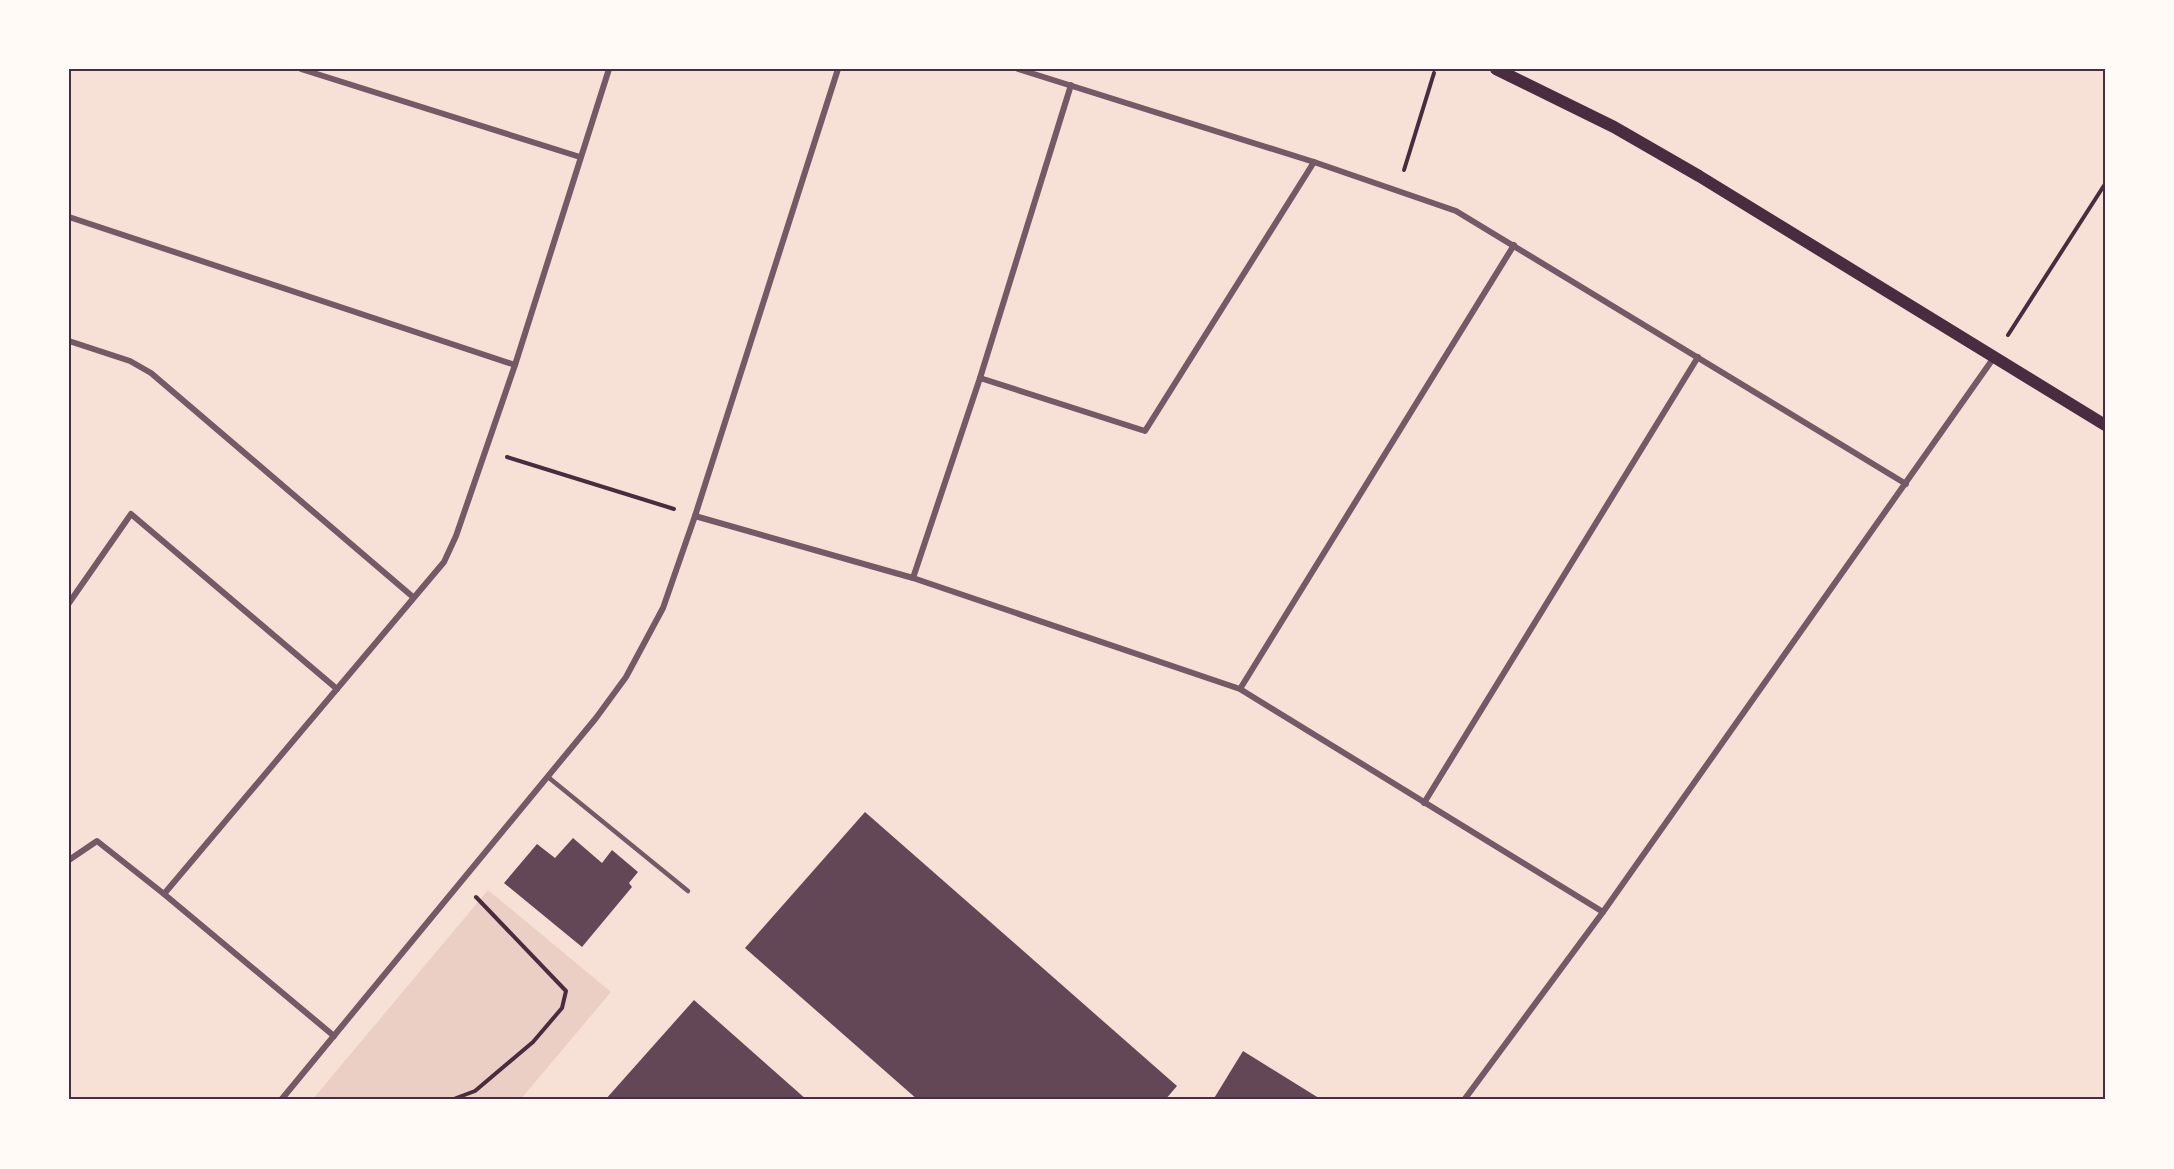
<svg xmlns="http://www.w3.org/2000/svg" width="2174" height="1169" viewBox="0 0 2174 1169" font-family="'Playfair Display',serif">
<style>
.green{fill:#ebcfc5}
.building{fill:#644757}
.lines{fill:none;stroke-linecap:round;stroke-linejoin:round}
.path{stroke:#4a2c40;stroke-width:4}
.service{stroke:#755966;stroke-width:4.5}
.minor{stroke:#755966;stroke-width:6}
.secondary{stroke:#4a2c40;stroke-width:12}
.neatline{fill:none;stroke:#4a2c40;stroke-width:2}
</style>
<rect width="100%" height="100%" fill="#f7e1d7"/>
<polygon class="green" points="488,890 611,992 520,1100 312,1100"/>
<g class="building">
<polygon points="865,812 1177,1086 1165,1100 918,1100 745,948"/>
<polygon points="573,838 602,863 612,850 638,872 629,883 632,887 582,947 504,883 537,844 555,858"/>
<polygon points="694,1000 807,1100 605,1100"/>
<polygon points="1243,1051 1322,1100 1213,1100"/>
</g>
<g class="lines">
<g class="path">
<polyline points="1404,170 1434,73"/>
<polyline points="2008,335 2105,184"/>
<polyline points="507,457 674,509"/>
<polyline points="451,1100 475,1091 533,1042 562,1008 566,991 476,897"/>
</g>
<polyline class="service" points="548,777 688,891"/>
<g class="minor">
<polyline points="301,69 580,157"/>
<polyline points="1018,69 1314,162 1456,211 1906,484"/>
<polyline points="69,217 515,365"/>
<polyline points="69,341 130,361 151,373 413,597"/>
<polyline points="980,378 1145,431 1314,162"/>
<polyline points="695,516 913,578 1240,689 1603,912"/>
<polyline points="913,578 980,378 1071,85"/>
<polyline points="69,603 131,514 337,689"/>
<polyline points="1240,689 1514,245"/>
<polyline points="1424,803 1698,357"/>
<polyline points="69,860 97,841 164,894 444,562 456,536 515,365 609,69"/>
<polyline points="164,894 334,1036"/>
<polyline points="281,1100 596,718 626,677 663,608 695,516 838,69"/>
<polyline points="1464,1100 1603,912 1995,356"/>
</g>
<polyline class="secondary" points="1496,69 1614,127 1699,176 2105,425"/>
</g>
<rect width="2174" height="1169" fill="none" stroke="#fffaf5" stroke-width="141"/>
<rect x="70" y="70" width="2034" height="1028" class="neatline"/>
</svg>
